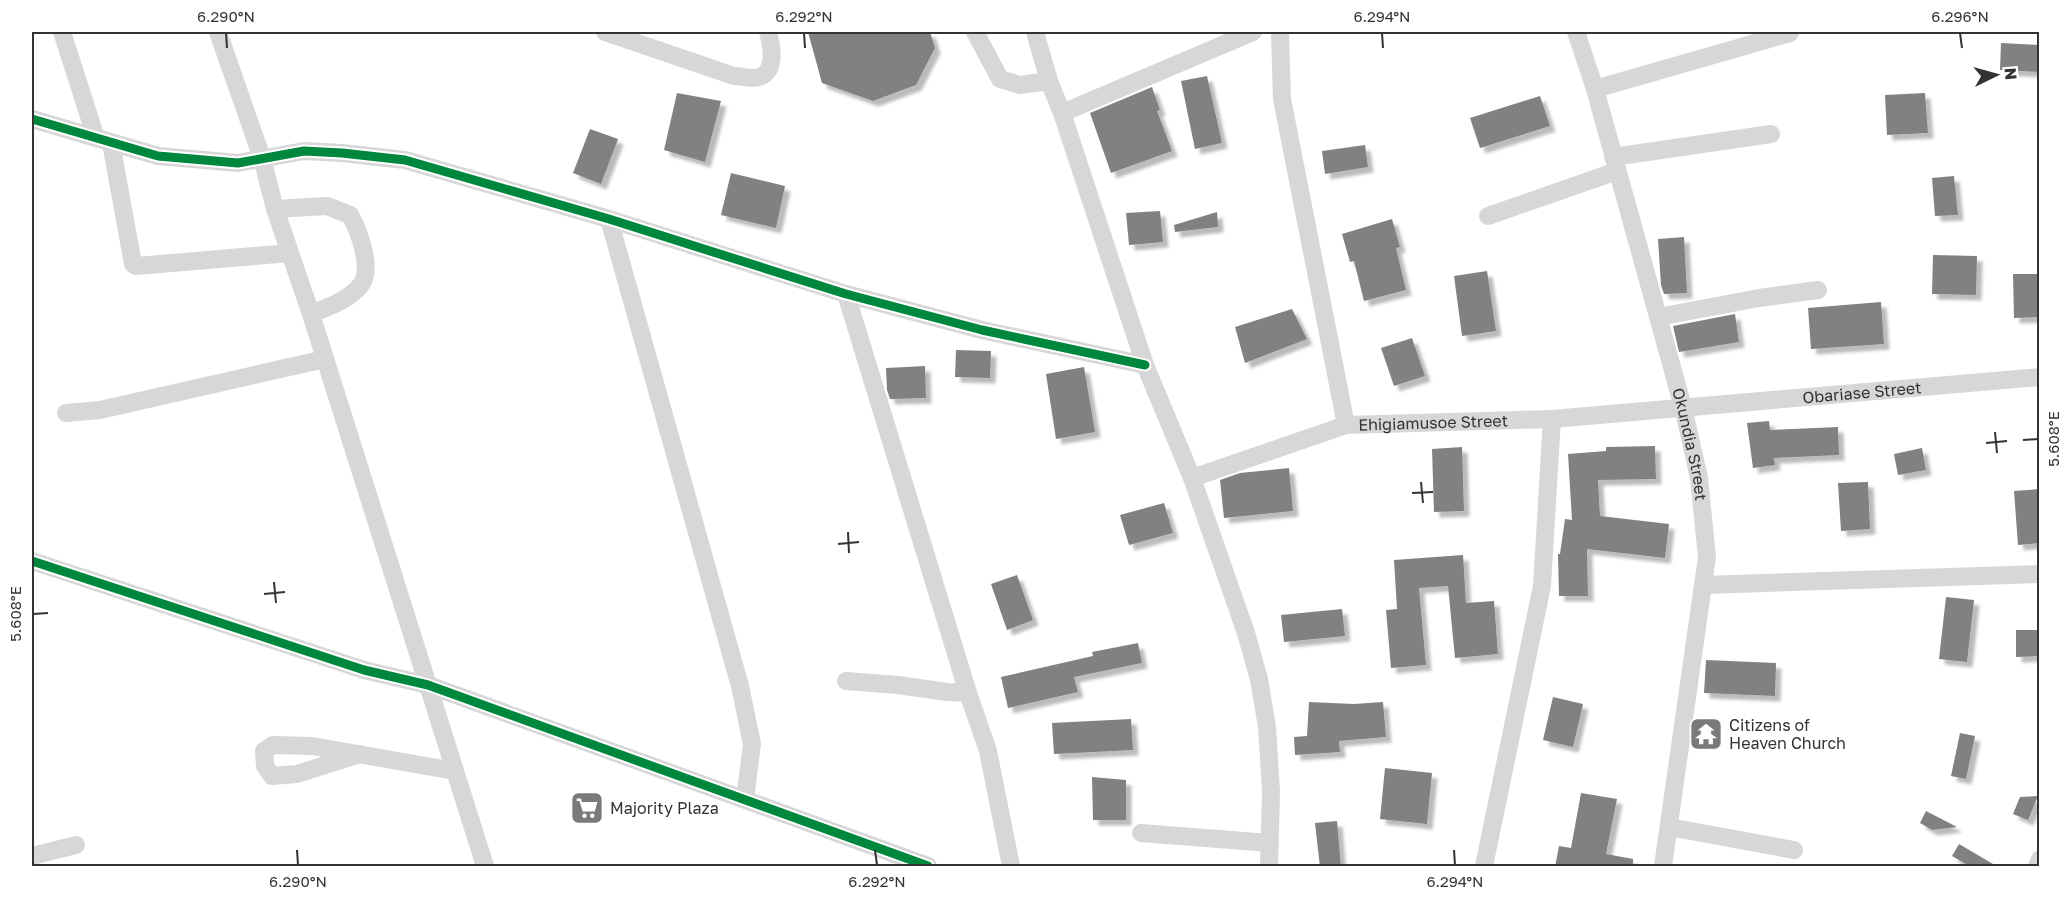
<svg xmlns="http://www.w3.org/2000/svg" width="2071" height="898" viewBox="0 0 2071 898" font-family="'Golos Text',sans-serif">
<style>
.building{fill:#818181;filter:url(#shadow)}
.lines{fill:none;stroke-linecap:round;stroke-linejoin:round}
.minor{stroke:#d7d7d7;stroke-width:18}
.cycleway-casing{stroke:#fff;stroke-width:13}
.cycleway{stroke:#00873e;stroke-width:9}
.ticks{fill:none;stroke:#333;stroke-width:2}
.labels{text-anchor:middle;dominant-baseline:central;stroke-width:6;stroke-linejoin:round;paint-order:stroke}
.street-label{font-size:16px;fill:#333;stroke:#fff}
.poi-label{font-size:16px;fill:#333;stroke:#fff;text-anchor:start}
.neatline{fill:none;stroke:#333;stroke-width:2}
.ticks-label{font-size:15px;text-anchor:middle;fill:#333}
</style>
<defs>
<filter id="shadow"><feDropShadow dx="5.5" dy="5.5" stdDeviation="1.5" flood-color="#0004"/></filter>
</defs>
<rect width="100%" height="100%" fill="#fff"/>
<g class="building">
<polygon points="808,32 930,32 935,48 916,85 873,101 822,83"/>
<polygon points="2001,43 2040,45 2040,72 2000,70"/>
<polygon points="1207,76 1222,143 1195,149 1181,81"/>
<polygon points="1152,87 1160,110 1157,111 1172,151 1111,173 1090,113"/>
<polygon points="677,93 721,101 705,162 664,150"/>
<polygon points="1925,93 1928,133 1887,135 1885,95"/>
<polygon points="1540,96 1550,126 1480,148 1470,118"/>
<polygon points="590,129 618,139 601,184 573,173"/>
<polygon points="1365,145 1368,167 1325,174 1322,151"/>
<polygon points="731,173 785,186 776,228 721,215"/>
<polygon points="1954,176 1958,215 1935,216 1932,178"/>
<polygon points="1160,211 1163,242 1129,245 1126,213"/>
<polygon points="1217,212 1218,227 1175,232 1174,225"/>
<polygon points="1392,219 1400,247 1396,248 1406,290 1364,301 1354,261 1350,262 1342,234"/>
<polygon points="1684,237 1687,293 1664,294 1661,285 1658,239"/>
<polygon points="1933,255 1977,256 1976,295 1932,294"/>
<polygon points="1487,271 1496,331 1462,336 1454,276"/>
<polygon points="2013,274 2040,274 2040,317 2014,318"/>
<polygon points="1881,302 1884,344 1811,349 1808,308"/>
<polygon points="1292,309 1307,339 1245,363 1235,327"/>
<polygon points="1735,314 1739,342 1679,352 1673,326"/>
<polygon points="1412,338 1425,376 1394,386 1381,348"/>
<polygon points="956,350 991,351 990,378 955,377"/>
<polygon points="925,366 926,398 890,399 887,390 886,368"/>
<polygon points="1084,367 1095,432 1056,439 1046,374"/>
<polygon points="1769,421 1770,430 1838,427 1839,455 1774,458 1775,465 1753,468 1747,423"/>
<polygon points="1655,446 1656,479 1598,480 1600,516 1669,524 1665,558 1587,549 1588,596 1559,596 1558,554 1560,554 1565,519 1572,520 1568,454 1606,451 1606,447"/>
<polygon points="1462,447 1464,511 1434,512 1432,449"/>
<polygon points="1922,448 1926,470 1898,475 1894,454"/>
<polygon points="1289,468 1293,511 1224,518 1220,480 1240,473"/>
<polygon points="1868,482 1870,529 1841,531 1838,483"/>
<polygon points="2040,489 2040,543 2018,545 2014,491"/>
<polygon points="1164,503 1173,533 1129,545 1120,515"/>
<polygon points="1463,555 1466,603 1494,601 1498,654 1455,658 1448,586 1419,588 1426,665 1391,668 1386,610 1397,609 1394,560"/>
<polygon points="1017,575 1033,620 1007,630 991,584"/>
<polygon points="1946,597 1974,600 1967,662 1939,659"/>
<polygon points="1342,609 1345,636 1284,642 1281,615"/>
<polygon points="2016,630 2040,630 2040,656 2016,657"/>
<polygon points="1138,643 1142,663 1074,677 1078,692 1008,708 1001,677 1093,656 1092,652"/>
<polygon points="1706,660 1776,663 1775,696 1704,693"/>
<polygon points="1553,697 1583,704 1573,747 1543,740"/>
<polygon points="1309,702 1354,704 1383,702 1386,737 1339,741 1340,752 1295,755 1294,737 1307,736"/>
<polygon points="1131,719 1133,750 1054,754 1052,723"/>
<polygon points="1960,733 1975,736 1966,779 1951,776"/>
<polygon points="1385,768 1432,773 1427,824 1380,819"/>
<polygon points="1092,777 1126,780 1126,820 1093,820"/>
<polygon points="1581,793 1617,799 1606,854 1633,859 1633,867 1555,867 1559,846 1571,848"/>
<polygon points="2038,796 2028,820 2013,814 2020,797"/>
<polygon points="1926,811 1957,827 1932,830 1920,823"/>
<polygon points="1337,821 1341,867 1320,867 1315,823"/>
<polygon points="1959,844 1998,867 1971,867 1952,856"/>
</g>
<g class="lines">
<g class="minor">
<polyline points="62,32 96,138"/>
<polyline points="218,32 262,158 275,209 311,314 485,866"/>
<path d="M605 32 734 76C741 76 747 78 753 78 778 77 772 47 768 32"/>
<polyline points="975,32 1000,79 1020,85 1049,81"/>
<polyline points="1035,32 1049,81 1062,113 1145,365 1192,478 1246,633 1259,679 1267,727 1271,791 1269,866"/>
<polyline points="1280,32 1282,99 1346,425"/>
<path id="s1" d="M1576 32 1595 89 1683 407 1699 478 1707 557 1663 866"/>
<polyline points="1595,89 1790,33"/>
<polyline points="1062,113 1253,32"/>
<polyline points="32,119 158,156 238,163 304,151 342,153 405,160 609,219 846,294 982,330 1145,365"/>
<polyline points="111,143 133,264 136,266 290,253"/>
<polyline points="1613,157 1771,134"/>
<path d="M275 209 327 206 350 215C359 231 374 270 360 286 347 301 328 307 311 314"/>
<polyline points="1488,216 1617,171"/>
<polyline points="609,219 740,686 752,744 745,799"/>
<polyline points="846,294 968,693 988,751 1011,866"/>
<polyline points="1658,317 1759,298 1818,290"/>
<polyline points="66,413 100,410 325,359"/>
<path id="s2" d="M1192 478 1346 425 1552 419 2040 377"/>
<polyline points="32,561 364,670 428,685 928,866"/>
<polyline points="1703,585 2040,574"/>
<polyline points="846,681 898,685 947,692 968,693"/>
<polyline points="360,754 297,774 272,776 265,766 264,751 273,745 312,746 455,771"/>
<polyline points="1669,827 1794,850"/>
<polyline points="1141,833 1270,843"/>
<polyline points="32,856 76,845"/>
<polyline points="1484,866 1542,586 1552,419"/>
<polyline points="2037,866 2040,859"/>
</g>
<g class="cycleway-casing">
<g id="cycleway">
<polyline points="32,119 158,156 238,163 304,151 342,153 405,160 609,219 846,294 982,330 1145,365"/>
<polyline points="32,561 364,670 428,685 928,866"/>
</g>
</g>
<use href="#cycleway" class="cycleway"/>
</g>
<path class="ticks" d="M226 33 227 48M804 33 805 48M1382 33 1383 48M1960 33 1962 48M1995 432 1997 453M2023 440 2038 439M1986 443 2007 441M1421 482 1423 503M1412 493 1433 492M848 532 849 553M838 544 859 542M274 582 276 603M264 594 285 592M33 614 48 613M297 850 298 865M875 850 877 865M1454 850 1455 865"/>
<defs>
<g id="temple-square" transform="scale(1.725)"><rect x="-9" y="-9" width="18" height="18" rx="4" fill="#7a7a7a" stroke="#fff"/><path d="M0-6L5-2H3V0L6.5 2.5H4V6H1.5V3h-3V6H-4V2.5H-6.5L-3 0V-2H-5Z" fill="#fff"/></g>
<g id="supermarket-square" transform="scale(1.725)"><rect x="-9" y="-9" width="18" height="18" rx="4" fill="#7a7a7a" stroke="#fff"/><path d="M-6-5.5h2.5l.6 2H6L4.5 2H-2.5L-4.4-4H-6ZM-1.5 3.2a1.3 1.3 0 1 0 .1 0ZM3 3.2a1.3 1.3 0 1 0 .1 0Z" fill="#fff"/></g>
</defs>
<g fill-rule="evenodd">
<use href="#temple-square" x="1706" y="734"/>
<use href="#supermarket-square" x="587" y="808"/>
</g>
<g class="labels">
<g class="street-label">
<text stroke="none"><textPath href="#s2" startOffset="680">Obariase Street</textPath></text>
<text stroke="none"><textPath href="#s2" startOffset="250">Ehigiamusoe Street</textPath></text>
<text stroke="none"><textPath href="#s1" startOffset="428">Okundia Street</textPath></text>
</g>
<g class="poi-label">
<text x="1729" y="725">Citizens of<tspan x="1729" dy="18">Heaven Church</tspan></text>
<text x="610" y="808">Majority Plaza</text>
</g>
</g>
<rect width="2071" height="898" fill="none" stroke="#ffffff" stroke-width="66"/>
<g transform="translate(1996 75) rotate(85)" stroke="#ffffff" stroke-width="4.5" paint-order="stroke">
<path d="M0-4.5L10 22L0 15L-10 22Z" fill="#333333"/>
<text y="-9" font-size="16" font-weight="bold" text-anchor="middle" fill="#333333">N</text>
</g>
<rect x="33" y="33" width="2005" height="832" class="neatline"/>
<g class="ticks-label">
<text x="226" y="22">6.290°N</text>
<text x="804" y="22">6.292°N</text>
<text x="1382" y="22">6.294°N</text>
<text x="1960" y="22">6.296°N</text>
<text transform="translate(2054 439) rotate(-90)" y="5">5.608°E</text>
<text transform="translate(16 614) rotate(-90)" y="5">5.608°E</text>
<text x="298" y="887">6.290°N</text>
<text x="877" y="887">6.292°N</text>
<text x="1455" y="887">6.294°N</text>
</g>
</svg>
